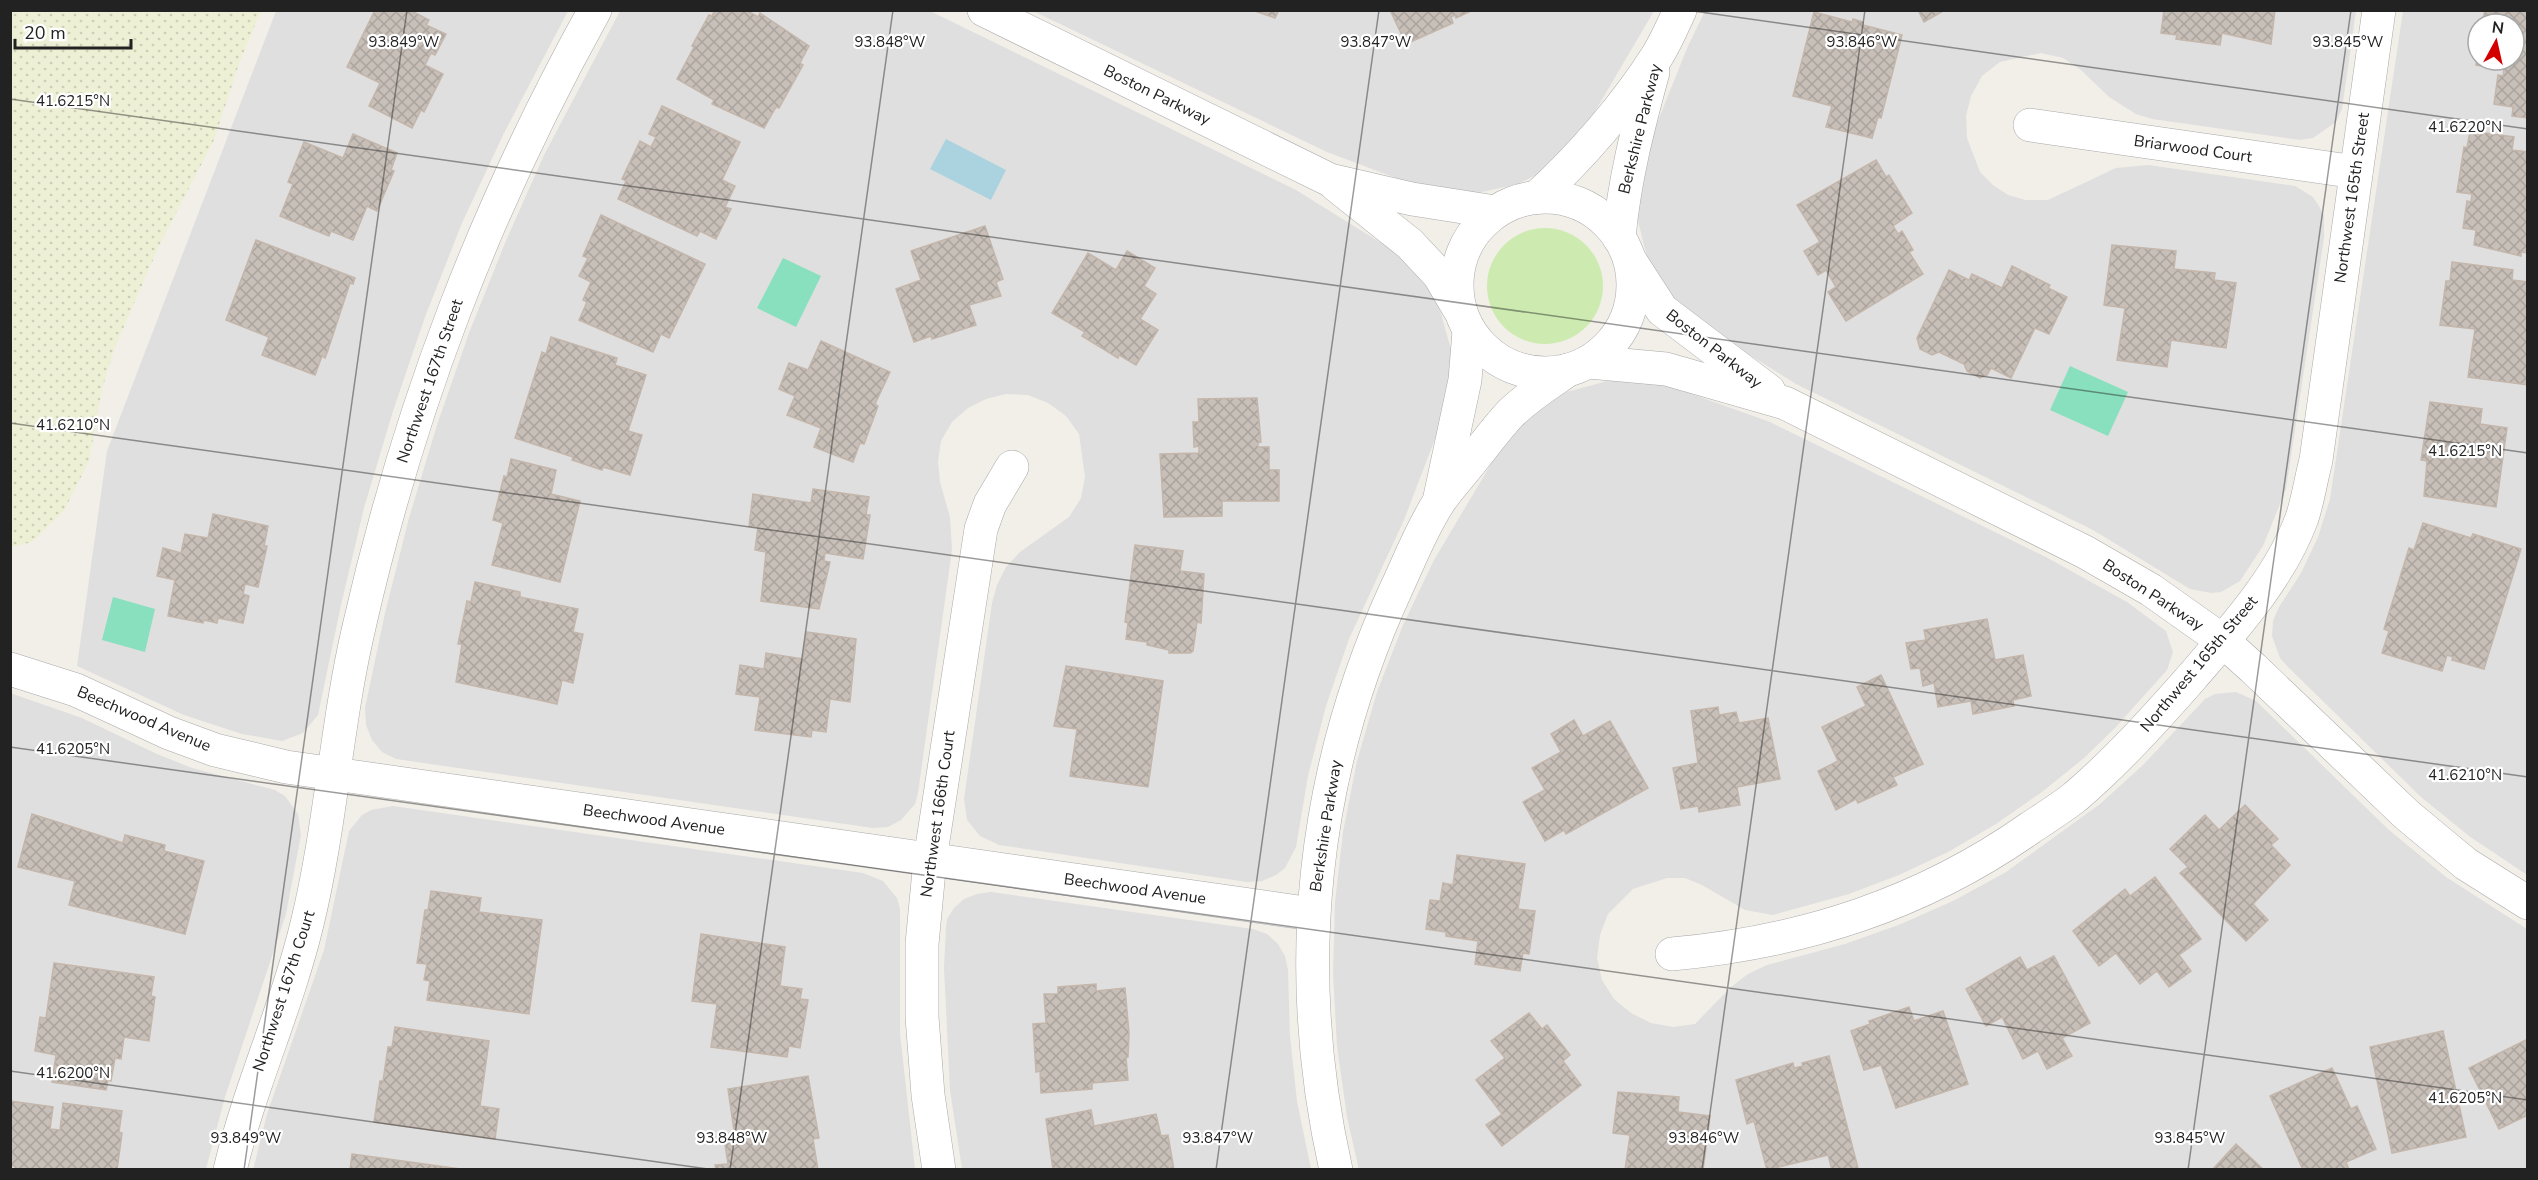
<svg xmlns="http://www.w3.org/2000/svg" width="2538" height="1180" viewBox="0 0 2538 1180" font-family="'Nunito Sans',sans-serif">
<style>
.residential{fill:#e0dfdf;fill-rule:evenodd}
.farmland{fill:url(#farmland-dots)}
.garden{fill:#cdebb0}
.pitch{fill:#88e0be}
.water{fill:#aad3df}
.building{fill:url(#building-cross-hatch);stroke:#c4b6ab;stroke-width:1.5}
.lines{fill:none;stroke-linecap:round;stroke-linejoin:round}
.street-casing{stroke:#a9a9a9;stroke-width:34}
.street{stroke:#fff;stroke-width:33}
.ticks{fill:none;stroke:#222;stroke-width:1.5;stroke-opacity:0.45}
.labels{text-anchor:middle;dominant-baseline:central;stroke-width:4.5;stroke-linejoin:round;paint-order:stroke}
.street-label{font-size:16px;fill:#222;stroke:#fff}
.ticks-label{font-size:15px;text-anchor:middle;fill:#222;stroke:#fff;stroke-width:4.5;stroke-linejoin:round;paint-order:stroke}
</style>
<defs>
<pattern id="farmland-dots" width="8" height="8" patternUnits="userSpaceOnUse" patternTransform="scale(1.5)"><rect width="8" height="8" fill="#eef0d5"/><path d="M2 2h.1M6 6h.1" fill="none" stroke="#ccceb7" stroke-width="1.8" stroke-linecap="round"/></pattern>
<pattern id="building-cross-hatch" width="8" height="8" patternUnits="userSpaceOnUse" patternTransform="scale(1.5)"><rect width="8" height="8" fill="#c7bfb8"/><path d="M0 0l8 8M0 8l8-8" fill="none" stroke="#aba49e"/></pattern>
</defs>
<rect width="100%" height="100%" fill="#f2efe9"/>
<g class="residential">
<polygon points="276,11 568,11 504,133 462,223 425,317 393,411 364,508 341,605 318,715 303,733 282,741 242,734 184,715 77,666 107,451"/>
<polygon points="620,11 930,11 1296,190 1394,251 1426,284 1438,303 1452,353 1446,410 1404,520 1349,639 1326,706 1308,776 1296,847 1285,868 1276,875 1262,881 1247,882 999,845 980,836 967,820 964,799 992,603 997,585 1006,567 1020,552 1069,517 1081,498 1085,477 1079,434 1066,416 1048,403 1028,395 1006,394 986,399 968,408 952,422 941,441 938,461 940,482 950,517 952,550 918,793 915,804 901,820 888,827 873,828 396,759 382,752 372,740 366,725 365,708 385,613 409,518 437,425 469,333 505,243 544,155"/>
<polygon points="1033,11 1654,11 1587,125 1538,174 1518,184 1473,194 1428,190 1327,152"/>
<polygon points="1705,11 2356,11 2342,109 2336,122 2313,138 2300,140 2152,119 2136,114 2109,97 2081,70 2063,58 2041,53 2000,62 1982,76 1971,96 1966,116 1967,138 1980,172 1993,185 2008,195 2026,200 2048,200 2116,168 2148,165 2295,186 2313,197 2319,206 2324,216 2324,238 2286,489 2263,546 2240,581 2221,592 2211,593 2190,589 2093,530 1796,384 1710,330 1673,300 1648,261 1637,217 1637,195 1655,128 1688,46"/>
<path d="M2403 11H2527V875L2469 836 2421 797 2288 667 2280 658 2272 636 2273 621 2279 607 2301 573 2318 537 2330 499ZM2478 24H2514V60H2478Z"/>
<polygon points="1611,380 1661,383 1770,422 2046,557 2127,602 2166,631 2173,652 2167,670 2115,728 2084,758 2042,792 1996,824 1948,852 1899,875 1849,894 1773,915 1745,910 1702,885 1685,878 1667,878 1633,889 1608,914 1600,935 1597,958 1602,980 1614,999 1631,1013 1651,1023 1673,1027 1695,1024 1731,987 1748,974 1767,965 1845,944 1901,924 1955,900 2006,872 2100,804 2143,765 2205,699 2215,694 2236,692 2256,701 2389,830 2446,877 2527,929 2527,1169 1359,1170 1347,1117 1337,1046 1333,974 1335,902 1343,832 1357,761 1377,692 1403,625 1434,560 1497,454 1525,418 1563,393"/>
<polygon points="10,693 82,718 157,754 192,768 275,790 285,796 298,814 301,835 286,914 225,1097 206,1169 11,1169"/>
<polygon points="393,806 863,873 883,881 897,898 900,909 900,1033 915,1169 253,1170 267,1114 324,950 349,831 362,815 371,810"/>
<polygon points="991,892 1253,929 1267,934 1278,944 1285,956 1288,970 1290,1036 1297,1101 1311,1169 962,1169 950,1090 944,968 946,927 947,919 954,908 964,899 977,894"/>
</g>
<polygon class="farmland" points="11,10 261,11 240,61 214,140 160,244 115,347 102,389 89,461 64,511 32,542 11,547"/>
<circle class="garden" cx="1545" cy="286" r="58"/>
<g class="pitch">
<polygon points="783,258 821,276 796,327 757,308"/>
<polygon points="2070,366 2128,392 2108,436 2050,410"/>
<polygon points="113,597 155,609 145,652 102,640"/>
</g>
<polygon class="water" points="946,139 1006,170 991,200 930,169"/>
<g class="building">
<polygon points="375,10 410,10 429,20 426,25 446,34 435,55 431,53 425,65 443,74 424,112 421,110 412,128 369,106 380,83 347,67"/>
<polygon points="715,10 746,10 758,17 760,13 809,46 800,63 803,65 779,108 776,107 764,128 712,104 714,100 677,79 694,47 692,46 709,15 712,16"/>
<polygon points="1252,10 1279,10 1275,18"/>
<polygon points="1390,10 1469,10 1469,12 1456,18 1455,15 1451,17 1453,23 1406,44"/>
<polygon points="1918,10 1945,10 1924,22"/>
<polygon points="2164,10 2275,10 2271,44 2222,33 2220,45 2176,39 2177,35 2161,33"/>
<polygon points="2485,10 2528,10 2528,118 2512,116 2513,107 2494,104 2498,75 2503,76 2504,69 2476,65 2478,49 2478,60 2514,60 2514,24 2482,24"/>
<polygon points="1814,12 1852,22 1853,19 1863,22 1863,25 1902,35 1881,118 1878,117 1872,138 1826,127 1832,106 1793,96"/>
<polygon points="662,106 740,142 722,180 735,186 725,207 731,209 716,239 700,231 697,236 618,199 626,181 622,179 640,141 651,147 656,137 649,134"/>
<polygon points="2470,131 2514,137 2512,150 2528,152 2528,253 2521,252 2521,256 2474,245 2476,230 2463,228 2467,201 2471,202 2472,194 2457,192 2464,147 2467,148"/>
<polygon points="353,134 397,153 391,170 394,171 377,211 367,206 353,240 331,231 329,236 280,216 293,184 288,182 304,142 343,158"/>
<polygon points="1876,160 1886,177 1889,175 1912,213 1893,226 1898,234 1902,231 1913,250 1909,252 1923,274 1846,321 1828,292 1836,287 1826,270 1818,275 1804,251 1820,242 1797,205"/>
<polygon points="601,215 705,264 669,338 661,334 653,352 579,320 587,302 583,300 591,282 579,276 588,258 583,256"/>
<polygon points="985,226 1003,279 996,282 1001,296 969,305 976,325 932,339 931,336 914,342 896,289 921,280 911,251"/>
<polygon points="256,240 355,278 353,284 350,283 328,350 325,358 322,356 315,375 262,355 269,337 226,320"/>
<polygon points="2112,245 2176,251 2174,269 2215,273 2214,280 2236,283 2226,348 2171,340 2167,367 2117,360 2125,308 2104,305"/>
<polygon points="1127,251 1155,268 1144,286 1156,294 1140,319 1158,330 1136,365 1119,355 1118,358 1082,336 1085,332 1052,313 1088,253 1116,270"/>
<polygon points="2452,262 2513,270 2512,280 2528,282 2528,385 2468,377 2475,329 2440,325 2446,281 2450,281"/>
<polygon points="2012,266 2050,285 2048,288 2067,297 2049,334 2035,328 2011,378 1991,368 1987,375 1980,378 1967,371 1964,364 1939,352 1932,355 1920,349 1917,338 1949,270 1969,280 1972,274 2002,288"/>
<polygon points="551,337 617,358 615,365 646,375 628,431 642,435 630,475 603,467 602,470 572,460 573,457 515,438 542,352 546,354"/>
<polygon points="821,341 890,372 875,404 878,406 864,444 860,443 853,462 814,447 821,428 787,415 795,396 779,389 789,363 808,370"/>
<polygon points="1257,398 1261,442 1258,443 1258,447 1269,447 1269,470 1279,470 1279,501 1222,501 1222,516 1164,517 1160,454 1199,453 1199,446 1194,447 1193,422 1199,422 1198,399"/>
<polygon points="2430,402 2482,409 2480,424 2507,428 2496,507 2424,496 2427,461 2421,460"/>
<polygon points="511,459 556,470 551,494 580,501 560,582 492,565 503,523 493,520 504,476 507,477"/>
<polygon points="813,489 869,497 866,515 870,515 863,559 825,553 824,561 830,562 819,609 761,601 766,552 755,550 758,527 749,526 753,494 811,503"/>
<polygon points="213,514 268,526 264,546 267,546 258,587 245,584 243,594 249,596 243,623 218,618 217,623 204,620 203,623 168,616 175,580 157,576 163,548 181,553 185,534 208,538"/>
<polygon points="2423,523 2471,538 2473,534 2521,549 2484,669 2452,660 2453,657 2447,655 2442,671 2382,653 2389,631 2384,629 2409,548 2414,550"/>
<polygon points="1135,545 1183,551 1180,571 1204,574 1201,623 1197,622 1193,651 1190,653 1169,653 1169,650 1147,645 1147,642 1126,639 1128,623 1125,622"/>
<polygon points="475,582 520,592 520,597 578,609 573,632 583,634 573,683 562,680 557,704 456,682 462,644 458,644 467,601 471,602"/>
<polygon points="1987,619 1995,660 2023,655 2031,696 2013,700 2014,706 1973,714 1971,701 1938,707 1934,683 1923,686 1920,668 1911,669 1906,643 1926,640 1924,630"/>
<polygon points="807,632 856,639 850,702 830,699 826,732 812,730 811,737 755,730 760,697 736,694 740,665 764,669 766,653 803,659"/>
<polygon points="1066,666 1163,681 1148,787 1070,776 1077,729 1054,726"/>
<polygon points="1881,675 1923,764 1893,777 1897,785 1858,803 1856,799 1836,810 1818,771 1838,761 1822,727 1866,706 1857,687"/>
<polygon points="1718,707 1719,715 1736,712 1739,723 1768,718 1780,779 1737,787 1740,805 1699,812 1698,806 1681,809 1673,768 1698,763 1691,711"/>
<polygon points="1574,720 1583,736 1610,721 1648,788 1566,834 1564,830 1545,841 1523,802 1545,790 1532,768 1561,752 1551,734"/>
<polygon points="2245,805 2278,839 2271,845 2290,865 2253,904 2268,920 2246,941 2180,873 2188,867 2170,849 2205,815 2219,830"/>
<polygon points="32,814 123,843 125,835 165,845 164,851 204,861 185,934 69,905 75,881 18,867"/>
<polygon points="1457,855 1525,864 1518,909 1535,911 1529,954 1523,953 1520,971 1475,964 1478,941 1446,936 1446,932 1426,929 1430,900 1440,901 1443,883 1453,885"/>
<polygon points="2155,877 2201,939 2179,955 2191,971 2169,987 2157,971 2140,984 2116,953 2099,966 2073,931 2125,889 2130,896"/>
<polygon points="431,891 481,898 479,912 542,920 529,1014 427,1000 430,981 424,980 427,964 417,963 425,910 428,910"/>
<polygon points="701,934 785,947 780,986 802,989 800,999 808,1000 800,1048 789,1046 787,1057 711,1047 717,1004 692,1001"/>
<polygon points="2054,956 2090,1023 2062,1038 2072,1056 2047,1069 2038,1051 2023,1059 2002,1017 1986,1026 1966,989 2020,957 2027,970"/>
<polygon points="54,963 154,977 151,996 155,997 149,1041 124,1037 121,1059 115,1058 111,1081 108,1080 106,1090 52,1082 56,1055 35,1051 40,1017 46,1018"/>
<polygon points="1096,984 1096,991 1125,988 1129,1033 1128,1057 1126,1058 1128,1080 1092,1083 1092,1089 1041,1093 1040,1071 1036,1072 1033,1024 1046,1023 1044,994 1058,994 1058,987"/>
<polygon points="1909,1007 1914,1021 1943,1011 1968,1084 1896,1108 1881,1065 1864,1070 1851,1031 1870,1024 1869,1021"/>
<polygon points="1529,1013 1542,1029 1547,1025 1570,1055 1563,1061 1581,1085 1502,1146 1486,1125 1502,1114 1476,1080 1505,1058 1491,1041"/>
<polygon points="395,1027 489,1041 480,1106 499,1109 495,1139 374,1122 380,1081 383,1081 388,1047 392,1047"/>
<polygon points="2443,1031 2466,1137 2392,1153 2370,1047"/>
<polygon points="2528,1039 2528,1115 2499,1129 2469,1068"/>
<polygon points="1829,1056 1858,1168 1832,1170 1828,1155 1767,1170 1754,1121 1747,1124 1736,1080 1793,1063 1794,1068 1803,1066 1802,1063"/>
<polygon points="2332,1068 2351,1109 2357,1106 2376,1149 2346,1162 2349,1170 2303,1170 2270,1096"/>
<polygon points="808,1076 819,1138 813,1139 818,1170 716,1170 715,1165 728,1164 724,1138 735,1137 728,1089"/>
<polygon points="1618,1092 1679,1097 1678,1112 1710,1116 1703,1170 1625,1170 1630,1135 1613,1133"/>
<polygon points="10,1101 53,1107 50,1129 60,1130 63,1103 122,1111 119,1132 122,1133 117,1170 14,1170 15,1166 10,1166"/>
<polygon points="1091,1110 1094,1126 1156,1114 1161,1136 1168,1135 1174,1170 1053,1170 1046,1119"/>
<polygon points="2236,1144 2264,1170 2212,1170"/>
<polygon points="352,1154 460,1169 460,1170 350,1170"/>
</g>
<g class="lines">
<g class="street-casing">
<g id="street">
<polyline points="984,10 1330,180 1412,199 1495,212"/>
<polyline points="2030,125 2356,172"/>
<polyline points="1336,185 1410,244 1439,275 1459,309"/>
<path d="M1537 197C1580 158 1626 105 1657 56 1666 42 1673 25 1680 10"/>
<circle cx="1545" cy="285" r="88"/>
<path d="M1619 238C1624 181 1638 127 1653 72"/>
<polyline points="1631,262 1662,310 1769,391"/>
<polyline points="1589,362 1666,369 1785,403 2085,552 2151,590 2223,641 2253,668 2407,815 2466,864 2528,903"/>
<polyline points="1440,497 1465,380 1469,331"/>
<polyline points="10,669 76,690 169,733 215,750 286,767 1312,914"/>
<path d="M1672 954C1803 942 1922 904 2030 828 2045 818 2061 808 2075 797 2117 761 2155 719 2192 677 2233 629 2280 578 2302 518 2308 500 2311 479 2316 460L2379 10"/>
<path d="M230 1170C250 1086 287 1007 307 924 331 826 336 725 359 627 409 407 485 208 595 10"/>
<polyline points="939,1170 928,1095 922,1017 922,944 930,860 981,529 990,504 1012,467"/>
<path d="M1336 1170C1291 970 1311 773 1397 587 1410 559 1422 528 1439 502 1448 488 1460 476 1470 463 1483 447 1496 429 1510 414 1527 397 1548 384 1568 370"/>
</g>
</g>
<use href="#street" class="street"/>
</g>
<path class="ticks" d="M1686 10 2528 129M10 99 2528 453M10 423 2528 777M10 747 2528 1100M10 1071 715 1170M244 1170 407 10M730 1170 893 10M1216 1170 1379 10M1702 1170 1865 10M2188 1170 2351 10"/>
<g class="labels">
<g class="street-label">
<text transform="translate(1157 95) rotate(26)">Boston Parkway</text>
<text transform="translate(1640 129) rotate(-76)">Berkshire Parkway</text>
<text transform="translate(2193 149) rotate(8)">Briarwood Court</text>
<text transform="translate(2352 198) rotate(-82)">Northwest 165th Street</text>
<text transform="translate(1714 349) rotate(38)">Boston Parkway</text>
<text transform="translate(430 381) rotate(-71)">Northwest 167th Street</text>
<text transform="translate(2153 595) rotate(33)">Boston Parkway</text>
<text transform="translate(2199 664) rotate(-50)">Northwest 165th Street</text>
<text transform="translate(144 719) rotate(23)">Beechwood Avenue</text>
<text transform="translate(938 814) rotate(-82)">Northwest 166th Court</text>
<text transform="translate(654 820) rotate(8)">Beechwood Avenue</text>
<text transform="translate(1326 826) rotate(-81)">Berkshire Parkway</text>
<text transform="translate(1135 889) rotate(8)">Beechwood Avenue</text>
<text transform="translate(284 991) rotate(-72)">Northwest 167th Court</text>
</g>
</g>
<g class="ticks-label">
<text x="404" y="47">93.849°W</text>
<text x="890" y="47">93.848°W</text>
<text x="1376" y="47">93.847°W</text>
<text x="1862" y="47">93.846°W</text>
<text x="2348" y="47">93.845°W</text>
<text x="73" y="106">41.6215°N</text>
<text x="2465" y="132">41.6220°N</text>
<text x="73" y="430">41.6210°N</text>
<text x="2465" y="456">41.6215°N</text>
<text x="73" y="754">41.6205°N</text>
<text x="2465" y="780">41.6210°N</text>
<text x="73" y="1078">41.6200°N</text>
<text x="2465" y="1103">41.6205°N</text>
<text x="246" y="1143">93.849°W</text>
<text x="732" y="1143">93.848°W</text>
<text x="1218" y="1143">93.847°W</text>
<text x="1704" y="1143">93.846°W</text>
<text x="2190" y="1143">93.845°W</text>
</g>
<rect width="2538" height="1180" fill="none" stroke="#222222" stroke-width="24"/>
<g transform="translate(2496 42) rotate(8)"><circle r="28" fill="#ffffff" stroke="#a7a7a7" stroke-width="1.5"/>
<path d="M0-4.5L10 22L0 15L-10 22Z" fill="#d40000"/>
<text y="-9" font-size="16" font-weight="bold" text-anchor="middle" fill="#222222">N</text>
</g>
<path d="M15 39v9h116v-9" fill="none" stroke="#222222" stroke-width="3"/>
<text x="24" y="39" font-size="18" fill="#222222" stroke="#ffffff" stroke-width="4.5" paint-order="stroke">20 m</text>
</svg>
